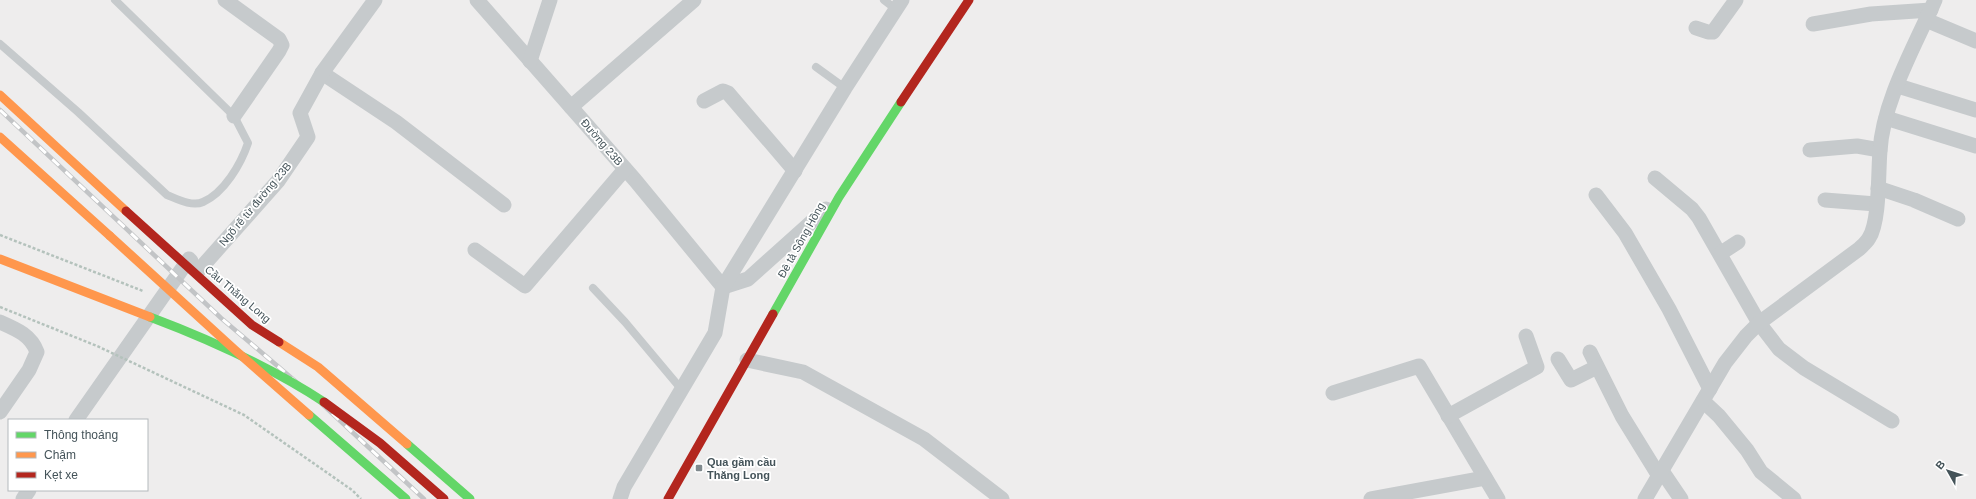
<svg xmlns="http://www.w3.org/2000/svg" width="1976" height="499" viewBox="0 0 1976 499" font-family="Helvetica,sans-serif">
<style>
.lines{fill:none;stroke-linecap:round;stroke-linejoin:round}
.lane{stroke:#c6cacc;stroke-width:8}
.street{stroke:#c6cacc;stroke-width:15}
.fast{stroke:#63d668;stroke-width:9}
.slow{stroke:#ff974d;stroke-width:9}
.jam{stroke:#b3261e;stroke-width:9}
.rail-casing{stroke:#c2c4c6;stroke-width:4.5}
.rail{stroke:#fff;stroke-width:3;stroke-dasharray:9;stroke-linecap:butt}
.path-bridge{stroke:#b4c2bc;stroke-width:2.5;stroke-dasharray:3 2;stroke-linecap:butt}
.fast-bridge{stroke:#63d668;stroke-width:9}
.slow-bridge{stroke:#ff974d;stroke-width:9}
.jam-bridge{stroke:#b3261e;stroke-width:9}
.poi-dot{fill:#80898d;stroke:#fff;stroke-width:1.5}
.labels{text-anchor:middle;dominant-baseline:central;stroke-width:3.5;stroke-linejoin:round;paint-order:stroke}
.street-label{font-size:11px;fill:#445359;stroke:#fff}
.poi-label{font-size:11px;font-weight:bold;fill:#445359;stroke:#fff;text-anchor:start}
</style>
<rect width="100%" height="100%" fill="#eeeded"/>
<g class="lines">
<g class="lane">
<polyline points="884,0 897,10"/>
<path d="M0 44 78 112 167 195C177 199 192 207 203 202 224 193 241 164 248 143L234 116 115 0"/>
<polyline points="816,67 845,88"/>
<polyline points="593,288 625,322 682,390"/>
</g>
<g class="street">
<polyline points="225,0 279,39 282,45 279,51 234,116"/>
<polyline points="477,0 635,180 723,287"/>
<polyline points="1926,20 1976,41"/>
<polyline points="1813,24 1871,14 1931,10"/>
<polyline points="1696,28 1708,32 1713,32 1736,0"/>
<polyline points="530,61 550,0"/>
<polyline points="322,73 396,122 504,205"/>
<polyline points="1898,86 1976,110"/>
<polyline points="704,101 723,91 728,93 795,171"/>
<polyline points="571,107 694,0"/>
<polyline points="1886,118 1976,146"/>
<polyline points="1810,150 1857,146 1880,150"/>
<polyline points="1655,178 1692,209 1699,218 1759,323 1779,349 1804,368 1892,421"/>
<polyline points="1878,188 1914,200 1958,219"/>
<polyline points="1596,195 1625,233 1669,309 1710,389"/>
<polyline points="1825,200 1876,204"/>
<polyline points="475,250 525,286 625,169"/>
<polyline points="1721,253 1738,242"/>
<polyline points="200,269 278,181 308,137 300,113 322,73 375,0"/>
<polyline points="723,287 748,279 826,209"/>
<path d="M0 322C16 329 31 335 37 352L29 370 0 412"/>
<polyline points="1590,352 1622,416 1659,476"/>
<polyline points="1558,359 1571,380 1597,367"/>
<polyline points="747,360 803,372 924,439 1002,499"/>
<polyline points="1333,393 1419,366 1498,499"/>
<polyline points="1703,401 1719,416 1747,450 1761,472 1794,499"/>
<polyline points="1448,416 1537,367 1526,336"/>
<polyline points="76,420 189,259 191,261"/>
<polyline points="1662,471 1681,499"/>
<polyline points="23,499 29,490"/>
<polyline points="620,499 624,487 715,333 723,287 845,88 902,0"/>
<polyline points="1371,499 1485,478"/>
<path d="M1645 499 1725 363 1746 336 1759 323 1859 249C1862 246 1867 242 1869 238 1880 221 1878 172 1880 151 1883 101 1915 46 1935 0"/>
</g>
<polyline class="fast" points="773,314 839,197 901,102"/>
<g class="slow">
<polyline points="0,95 126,211"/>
<polyline points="0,137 110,236"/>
</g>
<g class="jam">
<polyline points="901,102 969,0"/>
<polyline points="668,499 773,314"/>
</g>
<g class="rail-casing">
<polyline id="rail" points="0,110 221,318 321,403 424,499"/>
</g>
<use href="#rail" class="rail"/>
<g class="path-bridge">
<polyline points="0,235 143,291"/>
<polyline points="0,307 97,346 244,415 352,490 361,499"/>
</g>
<g class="fast-bridge">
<path d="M150 317C211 340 269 366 324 402"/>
<polyline points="309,415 406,499"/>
<polyline points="407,444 470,499"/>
</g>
<g class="slow-bridge">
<polyline points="110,236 235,350 309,415"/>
<polyline points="0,259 150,317"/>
<polyline points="279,342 318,367 407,444"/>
</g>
<g class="jam-bridge">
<polyline points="126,211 252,325 279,342"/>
<polyline points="324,402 380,443 444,499"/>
</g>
</g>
<rect class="poi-dot" x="695" y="464" width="8" height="8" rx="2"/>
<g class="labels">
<g class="street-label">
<text transform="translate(602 142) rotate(49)">Đường 23B</text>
<text transform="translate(255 204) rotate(-50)">Ngõ rẽ từ đường 23B</text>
<text transform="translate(801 240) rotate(-61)">Đê tả Sông Hồng</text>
<text transform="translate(238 294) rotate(40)">Cầu Thăng Long</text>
</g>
<g class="poi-label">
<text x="707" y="462">Qua gầm cầu<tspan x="707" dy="13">Thăng Long</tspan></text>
</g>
</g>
<rect x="8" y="419" width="140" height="72" fill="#ffffff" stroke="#b4babd"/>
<rect x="16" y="432" width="20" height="6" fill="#63d668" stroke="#b4babd"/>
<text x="44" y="439" font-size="12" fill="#445359">Thông thoáng</text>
<rect x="16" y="452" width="20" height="6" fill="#ff974d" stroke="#b4babd"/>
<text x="44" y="459" font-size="12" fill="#445359">Chậm</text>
<rect x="16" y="472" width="20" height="6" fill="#b3261e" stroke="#b4babd"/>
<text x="44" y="479" font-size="12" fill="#445359">Kẹt xe</text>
<g transform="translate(1948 471) rotate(309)" stroke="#ffffff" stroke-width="3" paint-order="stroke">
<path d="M0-3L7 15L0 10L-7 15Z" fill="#445359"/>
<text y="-6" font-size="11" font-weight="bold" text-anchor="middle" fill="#445359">B</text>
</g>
</svg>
